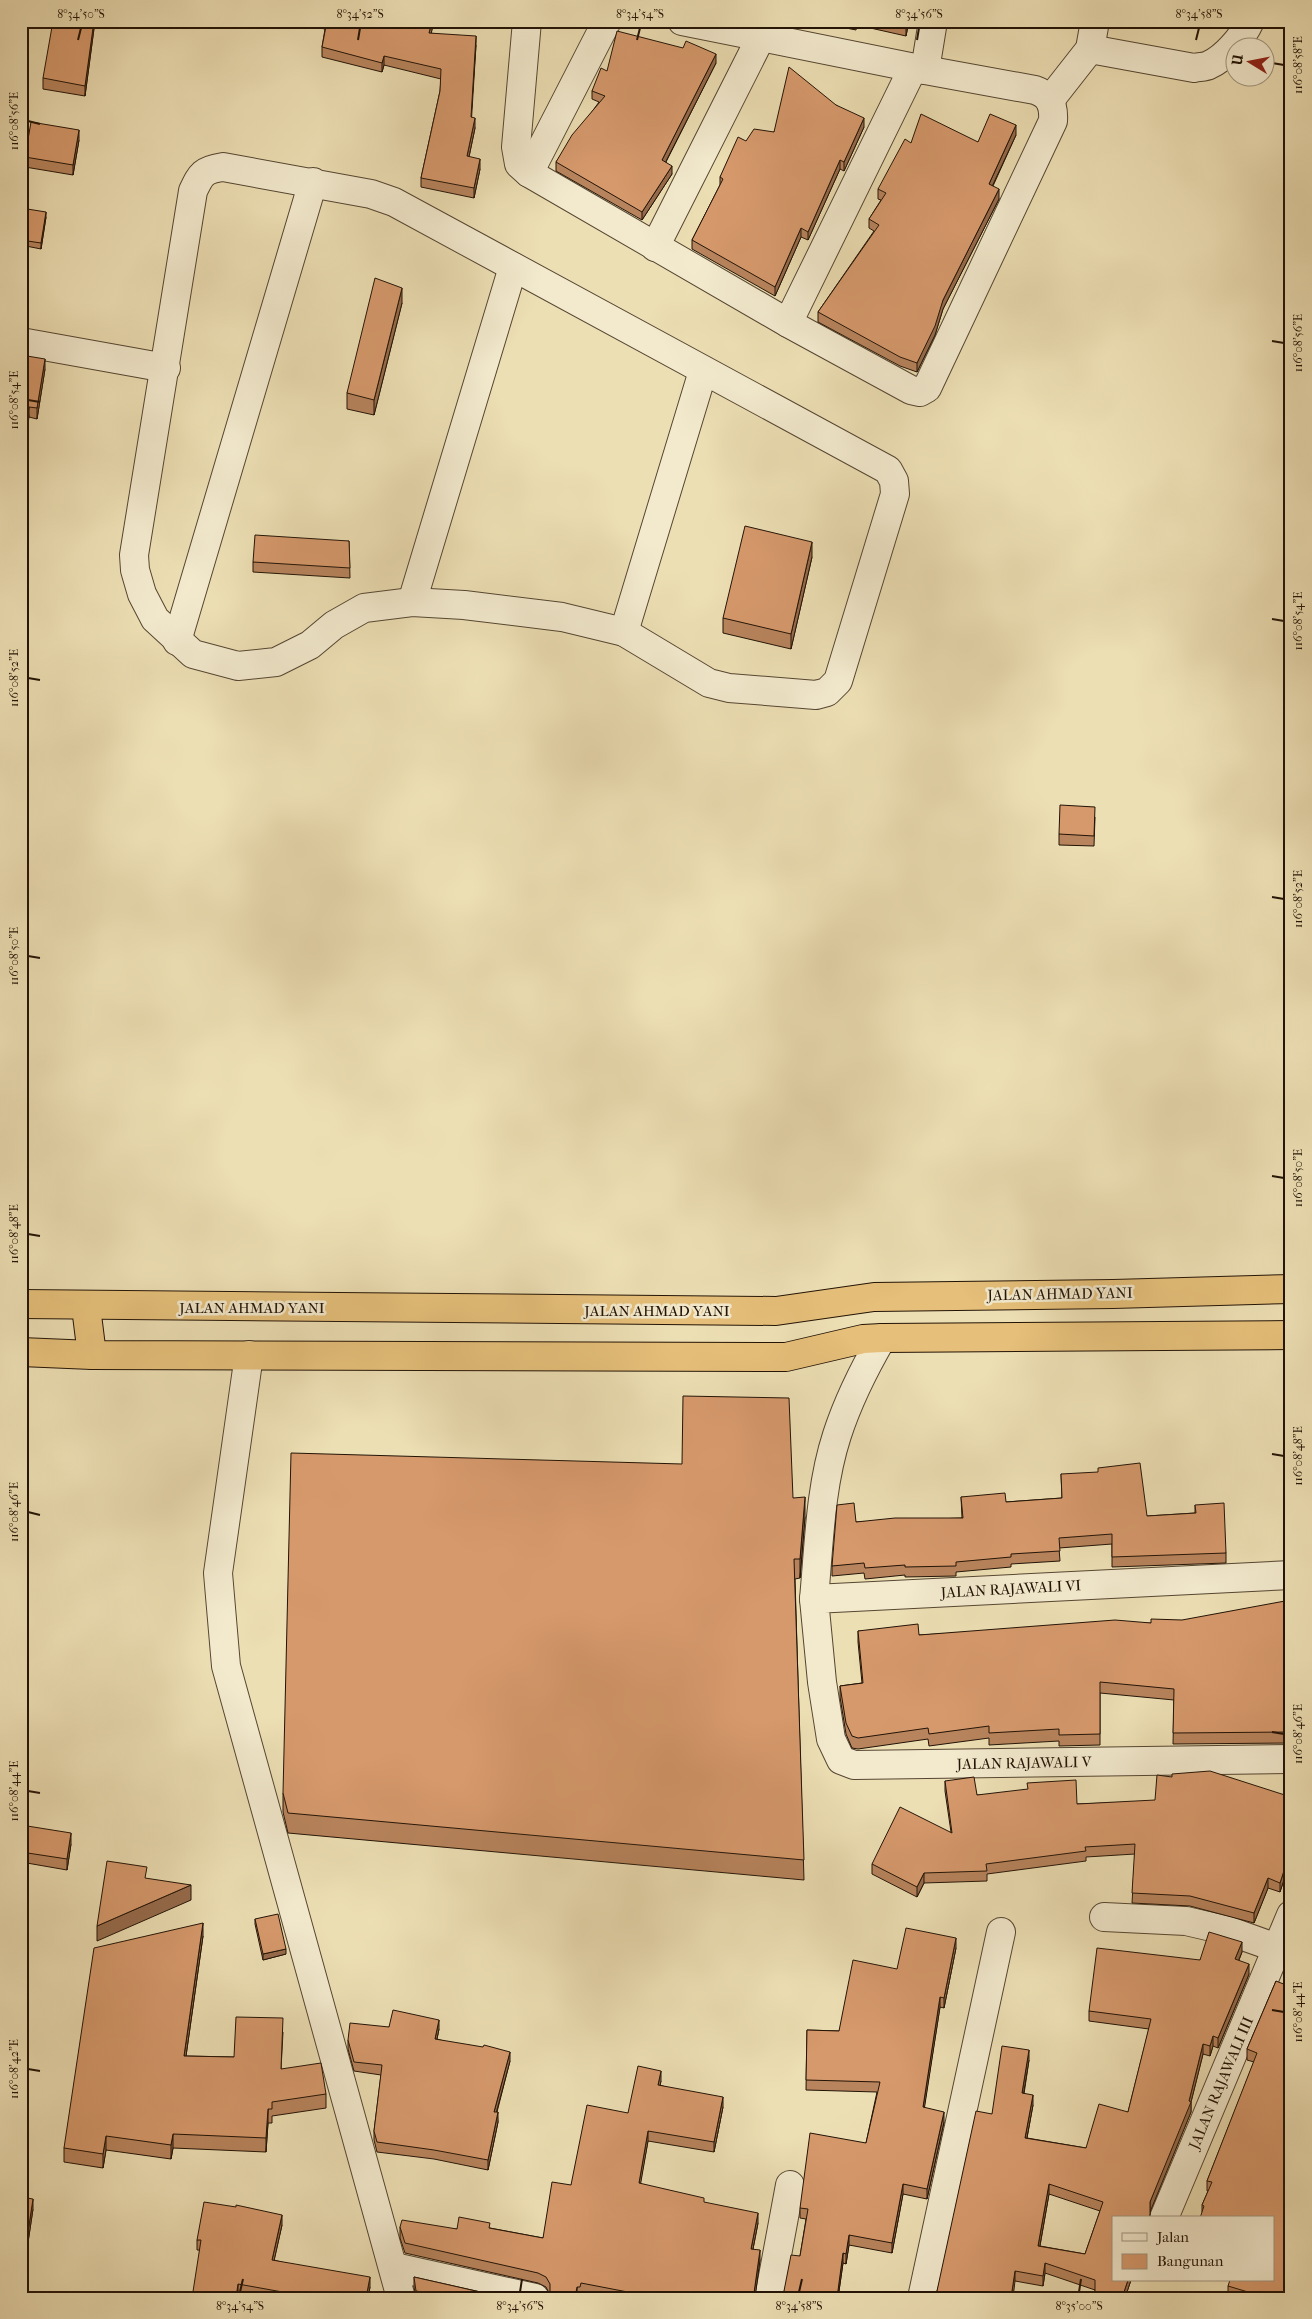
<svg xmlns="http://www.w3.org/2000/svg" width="1312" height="2319" viewBox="0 0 1312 2319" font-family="'IM FELL French Canon',serif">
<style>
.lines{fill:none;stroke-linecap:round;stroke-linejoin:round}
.street-casing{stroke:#554632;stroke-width:30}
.highway-casing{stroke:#221306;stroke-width:30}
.street{stroke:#f3eace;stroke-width:28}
.highway{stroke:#e6c07a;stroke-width:28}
.wall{fill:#b8845d;stroke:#221306;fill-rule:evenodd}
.shaded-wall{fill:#966b4c;stroke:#221306}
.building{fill:#d6996c;stroke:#221306;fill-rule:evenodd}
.ticks{fill:none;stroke:#221306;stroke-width:2}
.labels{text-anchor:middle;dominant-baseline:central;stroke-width:5;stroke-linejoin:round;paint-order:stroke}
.street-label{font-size:15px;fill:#221306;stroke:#f3eace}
.neatline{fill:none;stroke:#221306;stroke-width:2}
.ticks-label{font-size:12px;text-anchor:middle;fill:#221306}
</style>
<rect width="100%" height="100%" fill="#eddfb4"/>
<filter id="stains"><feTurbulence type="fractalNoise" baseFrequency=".004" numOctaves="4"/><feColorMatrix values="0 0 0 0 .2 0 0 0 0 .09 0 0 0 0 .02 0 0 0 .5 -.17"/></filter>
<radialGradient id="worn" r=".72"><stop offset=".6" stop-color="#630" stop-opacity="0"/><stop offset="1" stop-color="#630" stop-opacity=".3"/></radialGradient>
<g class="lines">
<g class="street-casing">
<g id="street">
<path d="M527 21 516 147 519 164 529 173 788 323 911 390 920 392 927 388 1053 121C1054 105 1050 95 1035 90L925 70 682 21"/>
<path d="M1090 49 1194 68C1199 67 1205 67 1209 65 1225 58 1243 37 1250 21"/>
<polyline points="925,70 933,21"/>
<polyline points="1050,100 1090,49 1095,21"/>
<path d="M223 167 371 194 394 202 888 470 894 481 895 494 838 681 827 692 816 695 729 688 709 683 624 632 562 617 464 605 412 602 364 608 334 625 310 645 276 662 238 666 193 654 155 619 142 594 135 570 134 555 193 191C201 174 203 170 223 167Z"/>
<polyline points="529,173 607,21"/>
<polyline points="655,247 761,37"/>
<polyline points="788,323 913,68"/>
<polyline points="21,342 166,368"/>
<polyline points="412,602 513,267"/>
<polyline points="624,632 703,371"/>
<polyline points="177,641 313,182"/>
<polyline points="249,1355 218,1573 226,1666 401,2298"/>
<polyline points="1291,1575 814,1599 822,1682 831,1739 841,1760 854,1765 1291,1759"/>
<path d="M814 1599C819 1545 820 1487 837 1435 848 1401 864 1369 882 1338"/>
<polyline points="1104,1917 1186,1921 1229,1931 1291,1953"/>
<polyline points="1164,2218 1291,1915"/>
<polyline points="394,2267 535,2298"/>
<polyline points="769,2298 790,2185"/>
<polyline points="922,2298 1001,1932"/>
</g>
</g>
<g class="highway-casing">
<g id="highway">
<polyline points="21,1304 776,1311 874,1297 1113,1294 1291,1289"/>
<polyline points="86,1307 92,1355"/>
<polyline points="21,1352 92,1355 786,1357 863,1339 882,1338 1291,1335"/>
</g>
</g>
<use href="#street" class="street"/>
<use href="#highway" class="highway"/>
</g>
<g class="wall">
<polygon points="95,21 85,96 43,89 43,78"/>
<polygon points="283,21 434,21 431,33 476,45 471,117 475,128 469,157 480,169 474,198 421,187 421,178 440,91 441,79 384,65 382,72 322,57 322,47 325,29"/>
<polygon points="811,21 909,21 906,36 857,25 856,30"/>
<polygon points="716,63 666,162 672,174 642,220 556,171 556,162 599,102 592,99 592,91 607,71"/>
<polygon points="836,105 864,127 844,171 840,169 808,240 801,237 775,296 692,249 692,240 720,185 720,177 746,141 774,132"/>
<polygon points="1016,135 993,186 999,199 943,309 935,335 917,372 900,366 818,322 818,312 874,231 869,228 869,219 881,200 878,199 878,189 978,142"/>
<polygon points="79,140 73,175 25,167 25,157"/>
<polygon points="21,208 46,217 41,249 21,245"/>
<polygon points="402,303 374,415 347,409 347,393"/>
<polygon points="21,355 45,369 37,419 29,417"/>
<polygon points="349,541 350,578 253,572 253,562"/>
<polygon points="812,557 791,649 723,633 723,618"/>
<polygon points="1095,817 1094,846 1059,845 1059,834"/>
<polygon points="1061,1474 1147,1516 1195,1513 1195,1505 1226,1553 1226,1563 1112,1567 1112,1544 1059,1548 1060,1561 1011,1564 1011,1567 956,1572 956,1576 905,1577 905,1575 865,1579 864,1573 832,1576 832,1566 856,1522 962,1518 961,1497 1006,1502 1062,1498"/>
<polygon points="793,1498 805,1517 800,1578 795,1579 804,1880 288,1833 283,1812 283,1793"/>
<polygon points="1151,1623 1291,1632 1291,1743 1173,1744 1174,1700 1100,1693 1100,1745 1059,1746 1059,1741 989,1745 989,1738 929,1746 928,1739 858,1749 852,1748 846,1734 840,1697 840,1686 862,1683 858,1642 858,1631 919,1635"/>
<polygon points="945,1781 977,1795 1077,1804 1291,1797 1291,1858 1280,1892 1268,1888 1254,1923 1190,1906 1132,1903 1135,1854 1086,1857 1086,1861 987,1874 987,1881 924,1883 917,1897 872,1874 872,1864 951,1832 945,1791"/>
<polygon points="21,1825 71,1844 67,1870 21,1862"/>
<polygon points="255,1919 286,1954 263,1960 255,1924"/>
<polygon points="203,1936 186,2056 234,2057 283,2032 281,2069 326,2094 326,2108 272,2116 272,2123 268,2123 266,2152 173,2148 171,2159 106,2150 103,2168 64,2162 64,2148"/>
<polygon points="956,1948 944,2008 940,2007 924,2108 944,2122 927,2199 903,2194 892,2253 849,2245 846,2264 843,2263 838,2298 781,2298 800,2256 806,2219 800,2218 800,2208 866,2143 877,2092 806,2090 807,2030 839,2031 897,1969"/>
<path d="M1242 1952 1239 1960 1249 1974 1247 1979 1218 2048 1213 2046 1210 2056 1203 2054 1191 2102V2112L1150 2211V2218L1113 2280H1131L1125 2298H1095V2290L1045 2273 1043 2286 1015 2281 937 2291 992 2114 1029 2060 1024 2094 1033 2105 1027 2138 1086 2148 1128 2112 1149 2029 1089 2021V2011L1200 1960ZM1049 2194 1100 2211 1085 2254 1040 2246Z"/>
<polygon points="1276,1981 1291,2298 1232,2298 1228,2297 1228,2286 1273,2280 1202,2212 1202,2205 1208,2191 1207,2191 1207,2181 1254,2062 1247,2060 1247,2049"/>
<polygon points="389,2027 439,2029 437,2039 510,2061 497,2112 498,2122 488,2170 434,2159 377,2152 374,2140 374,2131 381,2075 354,2071 348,2049 348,2040"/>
<polygon points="661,2081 660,2085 723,2107 714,2152 648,2141 640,2184 704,2203 758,2223 753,2249 760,2260 755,2294 757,2298 606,2298 581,2293 580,2297 549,2293 546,2287 538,2283 405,2253 400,2238 400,2227 457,2229 490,2228 543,2238 571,2185 628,2113"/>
<polygon points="21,2197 33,2209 24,2269 21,2268"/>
<polygon points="282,2225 274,2260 370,2287 368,2298 255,2298 238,2295 199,2250 197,2250 197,2240"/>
<polygon points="414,2277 507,2298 416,2298 414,2287"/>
</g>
<g class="shaded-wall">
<polygon points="94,21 95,21 85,96 85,86"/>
<polygon points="432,21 434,21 429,43 429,33"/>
<polygon points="907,21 909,21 906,36 906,26"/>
<polygon points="476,36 476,45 471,127 471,117"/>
<polygon points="716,54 716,63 662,169 662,160"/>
<polygon points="384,56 384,65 382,72 382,63"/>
<polygon points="475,118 475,128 467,166 467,156"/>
<polygon points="864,118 864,127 844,171 844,162"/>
<polygon points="1016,125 1016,135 989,193 989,184"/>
<polygon points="79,130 79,140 73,175 73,165"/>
<polygon points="480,159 480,169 474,198 474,188"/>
<polygon points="840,160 840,169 808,240 808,232"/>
<polygon points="672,166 672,174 642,220 642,212"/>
<polygon points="999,189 999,199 943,309 935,335 917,372 917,363 943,300"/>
<polygon points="46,212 46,217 41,249 41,243"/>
<polygon points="801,228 801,237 775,296 775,287"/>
<polygon points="402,288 402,303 374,415 374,400"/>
<polygon points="45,359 45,369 37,419 37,408"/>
<polygon points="29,407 29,417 21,467 21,457"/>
<polygon points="22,500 22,511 21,516 21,506"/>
<polygon points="812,542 812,557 791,649 791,634"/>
<polygon points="805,1497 805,1517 800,1578 800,1559"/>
<polygon points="71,1833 71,1844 67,1870 67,1859"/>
<polygon points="1291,1849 1291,1858 1280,1892 1280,1883"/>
<polygon points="924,1873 924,1883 917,1897 917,1887"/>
<polygon points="1268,1878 1268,1888 1254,1923 1254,1913"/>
<polygon points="191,1885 191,1900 97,1941 97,1926"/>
<polygon points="203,1923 203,1936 184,2070 184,2056"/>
<polygon points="956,1938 956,1948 944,2008 944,1998"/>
<polygon points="1242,1942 1242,1952 1235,1969 1235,1959"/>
<polygon points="286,1949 286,1954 263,1960 263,1954"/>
<polygon points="1249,1964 1249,1974 1247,1979 1218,2048 1218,2038"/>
<polygon points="940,1997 940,2007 923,2117 923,2107"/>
<polygon points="439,2020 439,2029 435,2048 435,2039"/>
<polygon points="1213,2036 1213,2046 1210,2056 1210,2046"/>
<polygon points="1203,2044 1203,2054 1191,2102 1191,2112 1150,2212 1150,2202 1189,2101"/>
<polygon points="1029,2050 1029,2060 1022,2103 1022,2093"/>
<polygon points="510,2052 510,2061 494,2121 494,2112"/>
<polygon points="661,2071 661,2081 658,2095 658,2085"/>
<polygon points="1033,2095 1033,2105 1025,2148 1025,2138"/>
<polygon points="723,2097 723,2107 714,2152 714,2142"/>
<polygon points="268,2109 268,2123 266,2152 266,2138"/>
<polygon points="498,2112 498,2122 488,2170 488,2160"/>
<polygon points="944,2112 944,2122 927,2199 927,2189"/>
<polygon points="648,2131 648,2141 639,2193 639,2183"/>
<polygon points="173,2134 173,2148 171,2159 171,2145"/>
<polygon points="106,2136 106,2150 103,2168 103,2154"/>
<polygon points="903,2184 903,2194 892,2253 892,2243"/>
<polygon points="1049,2184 1049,2194 1038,2256 1038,2246"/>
<polygon points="33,2199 33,2209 24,2269 24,2258"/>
<polygon points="758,2213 758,2223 751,2259 751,2249"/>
<polygon points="282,2215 282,2225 272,2270 272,2260"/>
<polygon points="849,2235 849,2245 846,2264 846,2254"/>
<polygon points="760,2250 760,2260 755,2298 754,2293"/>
<polygon points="843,2253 843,2263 838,2298 837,2298"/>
<polygon points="1045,2263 1045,2273 1043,2286 1043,2276"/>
<polygon points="1015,2271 1015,2281 1013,2298 1011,2298"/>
<polygon points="370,2277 370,2287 368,2298 366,2298"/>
<polygon points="1128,2280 1131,2280 1125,2298 1122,2298"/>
<polygon points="238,2284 238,2295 237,2298 236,2298"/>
<polygon points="577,2287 577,2298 575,2298"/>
</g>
<g class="building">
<polygon points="53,21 94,21 85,86 43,78"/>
<polygon points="327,21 432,21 429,33 476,36 471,117 475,118 467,156 480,159 474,188 421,178 440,91 441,69 384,56 382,63 322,47"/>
<polygon points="883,21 907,21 906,26"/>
<polygon points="617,31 683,48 686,41 716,54 662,160 672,166 642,212 556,162 572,135 605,96 592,91 601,68 607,71"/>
<polygon points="789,67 836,105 864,118 844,162 840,160 808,232 801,228 775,287 692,240 723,179 720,177 738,137 746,141 754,129 774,132"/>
<polygon points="921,114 978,142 990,114 1016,125 989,184 999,189 943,300 935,326 917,363 900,357 818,312 879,225 869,219 886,193 878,189 905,139 911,143"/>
<polygon points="31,122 79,130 73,165 25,157"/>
<polygon points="21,208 46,212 41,243 21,240"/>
<polygon points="375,278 402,288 374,400 347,393"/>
<polygon points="21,355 45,359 37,408 29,407 21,457"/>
<polygon points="745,526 812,542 791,634 723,618"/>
<polygon points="255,535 349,541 350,568 253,562"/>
<polygon points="1060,805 1095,807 1094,836 1059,834"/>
<polygon points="683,1396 789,1398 793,1498 805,1497 800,1559 794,1559 804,1860 288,1813 283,1793 291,1453 682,1464"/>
<polygon points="1140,1463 1147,1516 1196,1513 1195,1505 1224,1503 1226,1553 1112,1557 1112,1534 1059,1538 1060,1551 1011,1554 1011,1557 956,1562 956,1566 905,1567 905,1565 865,1568 864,1563 832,1566 837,1505 854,1503 856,1522 895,1518 963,1518 961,1497 1005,1493 1006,1502 1062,1498 1061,1474 1098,1472 1098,1468"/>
<polygon points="1285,1601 1291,1632 1291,1732 1173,1733 1174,1689 1100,1682 1100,1734 1059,1735 1059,1729 989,1733 989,1726 929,1734 928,1728 858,1738 852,1736 846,1723 840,1686 863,1683 858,1631 918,1624 919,1635 1115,1620 1151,1623 1151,1619 1182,1620"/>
<polygon points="1210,1771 1291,1797 1291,1849 1280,1883 1268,1878 1254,1913 1190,1896 1132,1893 1135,1844 1085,1847 1086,1851 986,1864 987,1871 924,1873 917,1887 872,1864 900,1807 952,1833 945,1781 974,1777 977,1795 1028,1789 1027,1783 1076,1780 1077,1804 1155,1800 1157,1775 1172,1777 1172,1774"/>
<polygon points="21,1825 71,1833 67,1859 21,1852"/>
<polygon points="107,1861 147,1867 145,1878 191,1885 97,1926"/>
<polygon points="278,1914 286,1949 263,1954 255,1919"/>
<polygon points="203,1923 184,2056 234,2057 236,2017 283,2018 281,2069 321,2063 326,2094 272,2102 272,2109 268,2109 266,2138 173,2134 171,2145 106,2136 103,2154 64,2148 94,1948"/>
<polygon points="906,1928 956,1938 944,1998 940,1997 923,2107 944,2112 927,2189 903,2184 892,2243 849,2235 846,2254 843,2253 837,2298 781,2298 784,2291 791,2255 800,2256 808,2209 800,2208 810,2133 866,2143 880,2082 806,2080 807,2030 839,2031 853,1960 897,1969"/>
<path d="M1209 1932 1242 1942 1235 1959 1249 1964 1218 2038 1213 2036 1210 2046 1203 2044 1189 2101 1191 2102 1150 2202V2214L1149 2218H1113V2280H1128L1122 2298H1095V2280L1045 2263 1043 2276 1015 2271 1011 2298H933L937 2291 976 2111 992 2114 1002 2046 1029 2050 1022 2093 1033 2095 1025 2138 1086 2148 1099 2104 1128 2112 1151 2019 1089 2011 1097 1948 1200 1960ZM1049 2184 1103 2202 1085 2254 1038 2246Z"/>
<polygon points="1276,1981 1291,1987 1291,2298 1268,2298 1228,2286 1230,2280 1273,2280 1273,2218 1200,2218 1204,2206 1202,2205 1212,2182 1207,2181 1257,2053 1247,2049"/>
<polygon points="393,2010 439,2020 435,2039 483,2047 484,2045 510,2052 494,2112 498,2112 488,2160 434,2150 377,2142 374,2131 382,2065 354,2062 348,2040 350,2023 389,2027"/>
<polygon points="638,2066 661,2071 658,2085 723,2097 714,2142 648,2131 639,2183 704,2198 704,2202 758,2213 751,2249 760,2250 754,2293 757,2298 632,2298 633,2293 581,2283 580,2287 577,2287 575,2298 547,2298 550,2292 550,2284 546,2277 538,2273 405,2243 400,2227 402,2220 457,2229 459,2217 490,2223 489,2228 543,2238 552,2182 571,2185 587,2105 628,2113"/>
<polygon points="21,2197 33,2199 24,2258 21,2258"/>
<polygon points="204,2202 236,2207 236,2205 282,2215 272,2260 370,2277 366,2298 288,2298 288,2293 238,2284 236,2298 192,2298 201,2240 197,2240"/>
<polygon points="414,2277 507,2298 422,2298 422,2292 416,2291"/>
</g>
<path class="ticks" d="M78 40 81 28M358 40 360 28M637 40 640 28M917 40 919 28M1196 40 1199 28M1272 63 1284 65M28 121 40 124M1272 341 1284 343M28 400 40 402M1272 619 1284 621M28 678 40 680M1272 897 1284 899M28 956 40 958M1272 1176 1284 1178M28 1234 40 1236M1272 1454 1284 1456M28 1512 40 1515M1272 1732 1284 1734M28 1791 40 1793M1272 2010 1284 2012M28 2069 40 2071M240 2292 243 2279M520 2292 522 2279M799 2292 802 2279M1079 2292 1081 2279"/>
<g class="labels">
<g class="street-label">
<text transform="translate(1060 1294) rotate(-1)">JALAN AHMAD YANI</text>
<text x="252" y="1308">JALAN AHMAD YANI</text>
<text x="657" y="1311">JALAN AHMAD YANI</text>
<text transform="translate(1011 1589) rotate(-3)">JALAN RAJAWALI VI</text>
<text transform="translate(1024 1763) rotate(-1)">JALAN RAJAWALI V</text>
<text transform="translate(1221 2083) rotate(-67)">JALAN RAJAWALI III</text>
</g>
</g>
<rect width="1312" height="2319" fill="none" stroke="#eddfb4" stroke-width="55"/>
<rect x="1112" y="2216" width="162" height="65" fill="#f3eace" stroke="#9f947e"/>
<rect x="1122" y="2233" width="25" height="8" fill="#f3eace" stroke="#9f947e"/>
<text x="1157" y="2242" font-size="15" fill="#221306">Jalan</text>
<rect x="1122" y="2254" width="25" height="15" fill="#d6996c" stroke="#9f947e"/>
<text x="1157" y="2266" font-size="15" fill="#221306">Bangunan</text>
<g transform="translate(1250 62) rotate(280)"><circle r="24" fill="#f3eace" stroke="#9f947e"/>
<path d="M0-4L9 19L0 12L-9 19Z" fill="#8f2418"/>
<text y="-8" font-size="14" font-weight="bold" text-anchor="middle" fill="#221306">U</text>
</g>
<rect x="28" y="28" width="1256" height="2264" class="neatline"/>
<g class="ticks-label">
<text x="81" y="18">8°34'50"S</text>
<text x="360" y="18">8°34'52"S</text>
<text x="640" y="18">8°34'54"S</text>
<text x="919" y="18">8°34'56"S</text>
<text x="1199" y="18">8°34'58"S</text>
<text transform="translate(1298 65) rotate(-90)" y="4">116°08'58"E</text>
<text transform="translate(14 121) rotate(-90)" y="4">116°08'56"E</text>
<text transform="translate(1298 343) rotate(-90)" y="4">116°08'56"E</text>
<text transform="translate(14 400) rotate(-90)" y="4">116°08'54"E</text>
<text transform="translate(1298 621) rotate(-90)" y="4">116°08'54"E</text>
<text transform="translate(14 678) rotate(-90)" y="4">116°08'52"E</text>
<text transform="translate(1298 899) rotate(-90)" y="4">116°08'52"E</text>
<text transform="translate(14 956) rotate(-90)" y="4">116°08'50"E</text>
<text transform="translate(1298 1178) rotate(-90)" y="4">116°08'50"E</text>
<text transform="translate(14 1234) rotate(-90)" y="4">116°08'48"E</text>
<text transform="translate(1298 1456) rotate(-90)" y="4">116°08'48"E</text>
<text transform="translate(14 1512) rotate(-90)" y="4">116°08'46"E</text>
<text transform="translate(1298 1734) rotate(-90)" y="4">116°08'46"E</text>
<text transform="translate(14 1791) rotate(-90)" y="4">116°08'44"E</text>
<text transform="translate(1298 2012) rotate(-90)" y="4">116°08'44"E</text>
<text transform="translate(14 2069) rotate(-90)" y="4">116°08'42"E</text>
<text x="240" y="2310">8°34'54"S</text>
<text x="520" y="2310">8°34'56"S</text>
<text x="799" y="2310">8°34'58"S</text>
<text x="1079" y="2310">8°35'00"S</text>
</g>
<rect width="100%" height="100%" filter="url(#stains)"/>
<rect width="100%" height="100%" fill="url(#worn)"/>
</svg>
